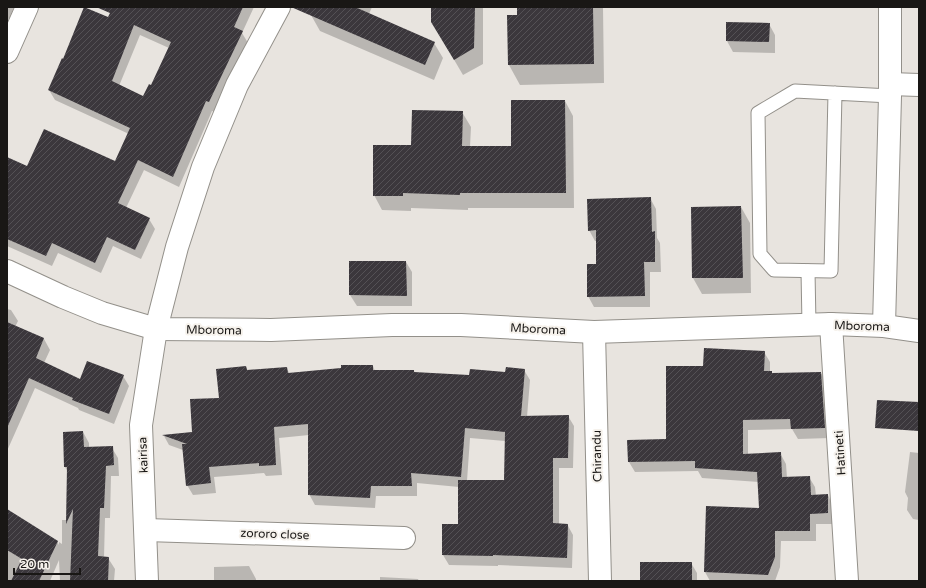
<svg xmlns="http://www.w3.org/2000/svg" width="926" height="588" viewBox="0 0 926 588" font-family="'Varela Round',sans-serif">
<style>
.shadow{fill:#0003;fill-rule:evenodd}
.building{fill:url(#building-hatch);fill-rule:evenodd}
.lines{fill:none;stroke-linecap:round;stroke-linejoin:round}
.lane-casing{stroke:#93908a;stroke-width:15}
.street-casing{stroke:#93908a;stroke-width:24}
.lane{stroke:#fff;stroke-width:13}
.street{stroke:#fff;stroke-width:22}
.labels{text-anchor:middle;dominant-baseline:central;stroke-width:4;stroke-linejoin:round;paint-order:stroke}
.street-label{font-size:12px;fill:#191715;stroke:#f6f2ec}
</style>
<defs>
<pattern id="building-hatch" width="6" height="6" patternUnits="userSpaceOnUse"><rect width="6" height="6" fill="#3b373c"/><path d="M-1 1l2-2M0 6l6-6M5 7l2-2" fill="none" stroke="#545155"/></pattern>
</defs>
<rect width="100%" height="100%" fill="#e8e4df"/>
<g class="shadow">
<polygon points="7,7 14,7 9,19 7,18"/>
<path d="M114 7H254L242 33 248 43 215 112 212 111 179 187 144 170 126 208 149 219 155 229 141 259 113 246 101 273 58 253 52 266 7 246V169L115 163 129 134 55 100 49 90 109 19ZM140 35 169 48 152 86 144 97 119 86Z"/>
<polygon points="315,7 372,7 369,14 434,43 443,58 434,80 320,31 311,15"/>
<polygon points="432,7 483,7 483,64 463,75 432,22"/>
<polygon points="518,7 603,7 604,83 520,85 509,65 518,16"/>
<polygon points="727,23 769,24 775,35 775,53 733,52 727,41"/>
<polygon points="565,101 573,116 574,208 468,208 468,210 411,208 411,211 382,210 374,195 412,146 462,112 471,127 470,147 512,147"/>
<polygon points="650,198 656,209 657,238 660,243 661,272 650,272 650,307 594,307 588,296 597,265 597,241 595,241 589,230"/>
<polygon points="741,207 750,223 751,293 702,294 693,278 692,208"/>
<polygon points="350,262 406,262 412,272 412,306 357,306 350,295"/>
<polygon points="7,309 11,310 18,321 15,327 44,339 50,350 44,363 81,380 123,376 129,386 114,424 79,410 78,408 35,388 7,451"/>
<polygon points="764,352 770,362 770,372 772,374 821,373 827,383 830,438 798,439 792,429 748,430 748,455 780,453 786,464 787,478 809,477 815,487 816,496 828,495 833,506 834,524 816,524 816,541 781,541 780,567 775,581 710,581 705,572 707,507 760,509 759,482 702,478 698,471 635,472 629,462 667,440 704,367"/>
<path d="M373 366 375 371H414L415 373 470 376 524 370 530 380 527 417 568 416 574 426 573 468H559V524H567L573 535 572 568 498 565V566L449 565 443 555V525H459V487L417 483V496H376L375 508 315 505 309 494V435L279 438 282 475 266 476 264 473 214 477 216 493 193 495 187 485 183 450 169 445 164 436 193 433 246 367 248 371 286 368 290 374ZM470 438 505 441V481H467Z"/>
<polygon points="83,432 89,443 89,448 112,448 118,458 119,476 111,476 110,518 105,518 104,558 108,558 115,569 114,581 60,581 59,560 50,581 7,581 7,511 57,541 59,545 59,542 62,544 62,520 67,520 68,472 65,467"/>
<polygon points="910,452 919,453 919,520 913,519 907,510 908,498 905,492"/>
<polygon points="691,563 697,573 697,581 641,581"/>
<polygon points="249,566 256,579 256,581 214,581 214,567"/>
<polygon points="380,577 418,579 419,581 380,581"/>
<polygon points="302,580 326,581 302,581"/>
</g>
<g class="building">
<path d="M84 7 108 17 110 13 96 7H243L234 27 243 31 209 102 206 101 173 177 138 160 118 203 150 218 135 250 107 237 95 263 52 243 46 256 7 239V157L27 166 44 129 115 161 130 128 48 90 62 58 63 59ZM134 25 171 42 151 85 149 84 143 96 112 81Z"/>
<polygon points="291,7 355,7 435,42 425,65"/>
<polygon points="431,7 475,7 474,48 454,60 431,22"/>
<polygon points="517,7 593,7 594,64 508,65 507,15 517,15"/>
<polygon points="726,22 770,23 769,42 726,41"/>
<polygon points="511,100 565,100 566,193 460,193 460,195 403,193 403,196 373,196 373,145 411,145 412,110 463,111 462,146 511,146"/>
<polygon points="651,197 652,232 655,231 655,262 644,262 645,296 587,297 587,264 596,264 596,230 588,231 587,199"/>
<polygon points="741,206 743,278 692,278 691,207"/>
<polygon points="349,261 406,261 407,296 349,295"/>
<polygon points="7,322 44,338 36,358 80,379 87,361 124,375 109,414 72,400 73,398 29,378 7,428"/>
<polygon points="704,348 765,351 764,371 772,371 772,373 821,372 825,428 791,429 790,419 743,420 743,454 781,452 782,477 810,476 811,495 828,494 828,513 810,514 810,531 775,531 775,557 768,575 704,572 706,506 759,508 757,472 695,468 695,461 628,462 627,440 666,439 666,366 703,366"/>
<polygon points="341,365 373,365 373,370 414,370 414,372 469,375 470,369 505,372 506,367 525,369 521,416 569,415 568,458 553,458 553,523 568,524 567,558 493,555 493,556 442,555 442,524 458,524 458,480 504,480 505,432 465,428 461,477 411,473 412,486 371,486 370,498 308,495 308,424 274,427 276,465 259,466 259,463 209,467 211,483 186,486 182,444 187,444 162,435 192,432 190,399 219,398 216,369 246,366 247,370 287,367 288,373 341,368"/>
<polygon points="877,400 919,402 919,431 875,428"/>
<polygon points="83,431 84,447 113,446 114,465 106,466 104,508 100,508 98,556 109,557 108,581 70,581 73,509 66,524 67,467 64,467 63,432"/>
<polygon points="7,509 58,541 39,581 11,581 22,559 7,550"/>
<rect x="640" y="562" width="52" height="19"/>
</g>
<g class="lines">
<g class="lane-casing">
<g id="lane">
<polyline points="835,93 831,271 774,270 760,254 758,113 795,91 890,96"/>
<polyline points="808,271 809,325"/>
</g>
</g>
<g class="street-casing">
<g id="street">
<polyline points="7,52 27,7"/>
<polyline points="890,84 919,85"/>
<polyline points="7,271 63,297 102,313 156,329 271,330 392,325 461,325 594,332 831,324 884,326 919,331"/>
<polyline points="831,324 847,581"/>
<polyline points="884,326 890,96 890,7"/>
<polyline points="594,332 600,581"/>
<polyline points="146,530 404,538"/>
<polyline points="147,581 141,425 156,329 177,247 203,167 237,85 279,7"/>
</g>
</g>
<use href="#lane" class="lane"/>
<use href="#street" class="street"/>
</g>
<g class="labels">
<g class="street-label">
<text transform="translate(862 326) rotate(2)">Mboroma</text>
<text transform="translate(538 329) rotate(3)">Mboroma</text>
<text transform="translate(214 330) rotate(1)">Mboroma</text>
<text transform="translate(840 453) rotate(-94)">Hatineti</text>
<text transform="translate(143 455) rotate(-92)">kairisa</text>
<text transform="translate(597 456) rotate(-91)">Chirandu</text>
<text transform="translate(275 534) rotate(2)">zororo close</text>
</g>
</g>
<rect width="926" height="588" fill="none" stroke="#191715" stroke-width="16"/>
<path d="M14 568v6h66v-6" fill="none" stroke="#191715" stroke-width="2"/>
<text x="20" y="568" font-size="12" fill="#191715" stroke="#f6f2ec" stroke-width="3" paint-order="stroke">20 m</text>
</svg>
